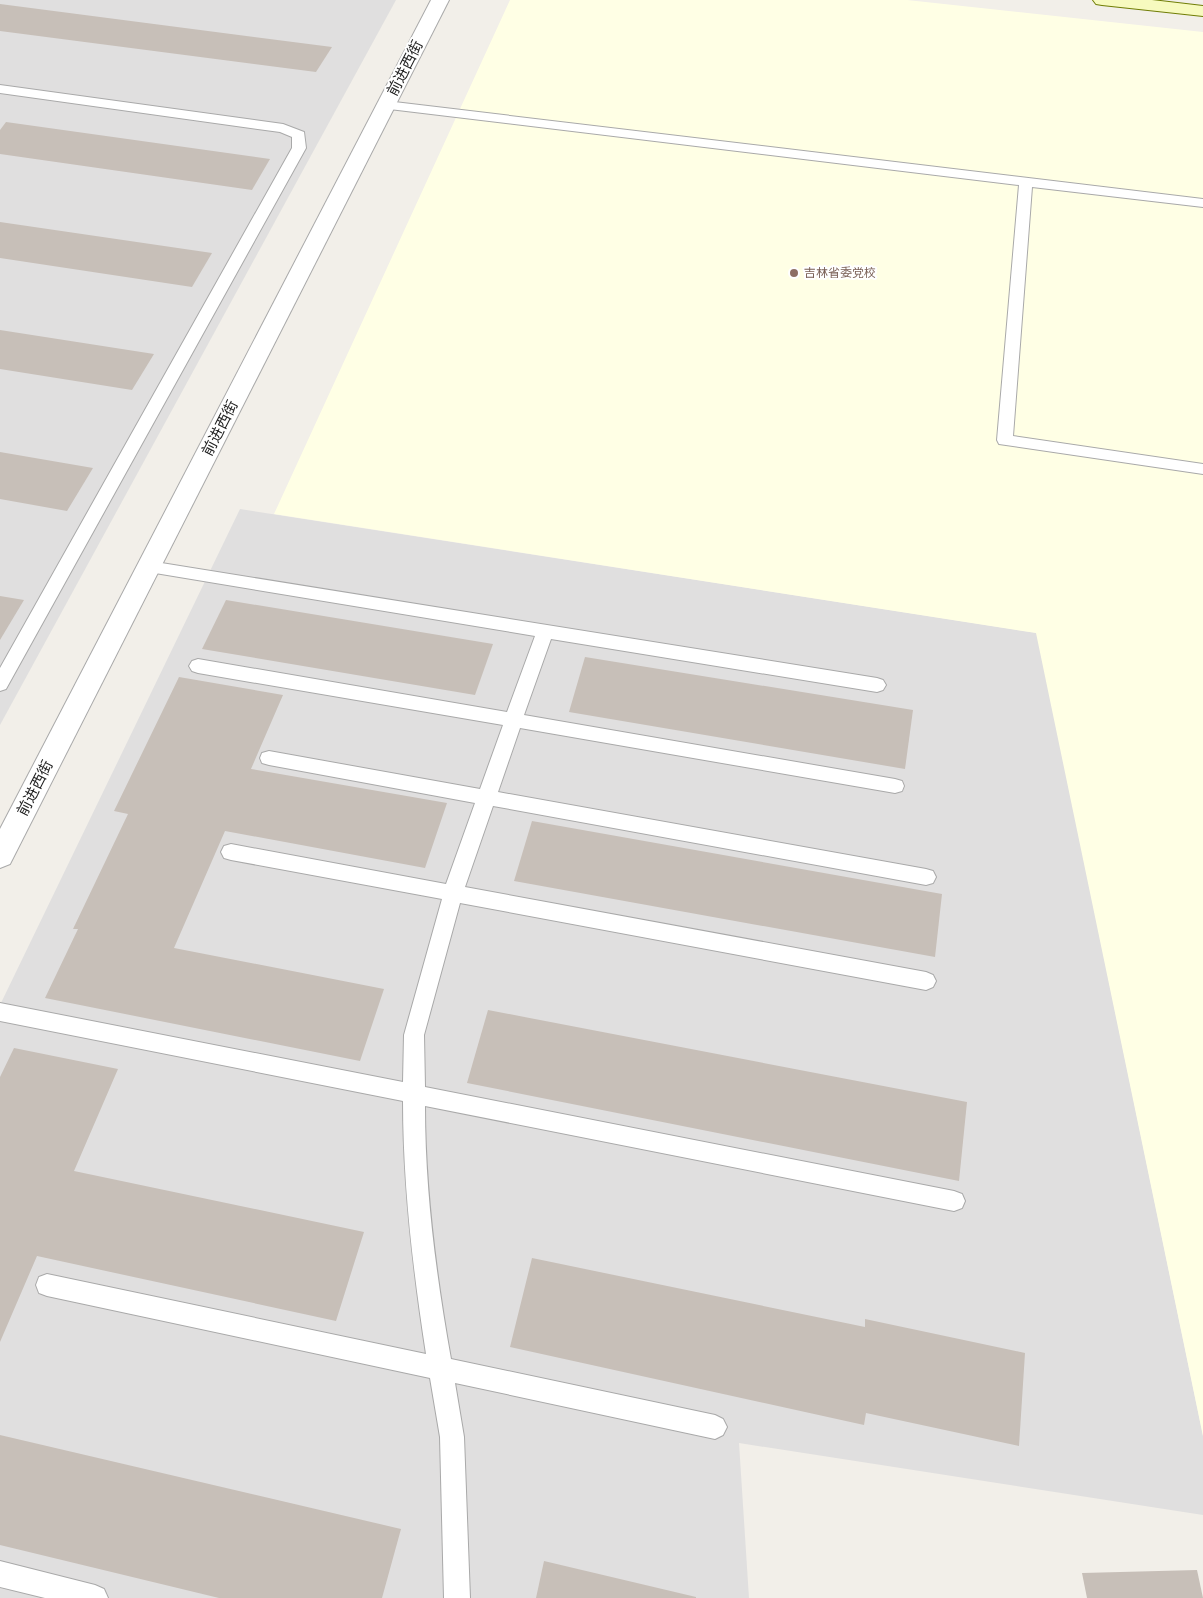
<svg xmlns="http://www.w3.org/2000/svg" width="1203" height="1598" viewBox="0 0 1203 1598" font-family="'Fira Sans','Noto Sans SC',sans-serif">
<style>
.residential{fill:#e0dfdf}
.education{fill:#ffffe5}
.building{fill:#c7bfb8}
.lines{fill:none;stroke-linecap:round;stroke-linejoin:round}
.service-casing{stroke:#a9a9a9;stroke-width:2}
.tertiary-casing{stroke:#a9a9a9;stroke-width:2}
.secondary-casing{stroke:#707d05;stroke-width:2}
.service{fill:#fff;fill-rule:evenodd}
.tertiary{fill:#fff;fill-rule:evenodd}
.secondary{fill:#f7fabf;fill-rule:evenodd}
.education-dot{fill:#8d6e63;stroke:#fff;stroke-width:2}
.labels{text-anchor:middle;dominant-baseline:central;stroke-width:4;stroke-linejoin:round;paint-order:stroke}
.far-education-label{font-size:12px;fill:#785e54;stroke:#fff;text-anchor:start}
.street-label{font-size:15px;fill:#222;stroke:#fff}
</style>
<rect width="100%" height="100%" fill="#f2efe9"/>
<g class="residential">
<polygon points="0,0 396,0 0,725"/>
<polygon points="240,509 1037,633 1203,1436 1203,1515 739,1443 749,1598 0,1598 0,1005"/>
</g>
<polygon class="education" points="510,0 907,0 1203,32 1203,1436 1036,633 274,514"/>
<g class="building">
<polygon points="0,4 332,47 316,72 0,31"/>
<polygon points="6,122 270,159 252,190 0,154 0,130"/>
<polygon points="0,222 212,253 192,287 0,258"/>
<polygon points="0,330 154,354 132,390 0,369"/>
<polygon points="0,452 93,468 67,511 0,499"/>
<polygon points="0,596 24,600 0,640"/>
<polygon points="226,600 493,644 475,695 202,649"/>
<polygon points="585,657 913,710 905,769 569,712"/>
<polygon points="179,677 283,695 251,769 447,803 425,868 225,831 174,948 384,989 360,1061 45,998 78,929 73,929 128,814 114,811"/>
<polygon points="532,821 942,894 935,957 514,881"/>
<polygon points="488,1010 967,1102 959,1181 467,1083"/>
<polygon points="14,1048 118,1069 74,1171 364,1232 336,1321 37,1256 0,1342 0,1077"/>
<polygon points="532,1258 865,1327 865,1319 1025,1353 1019,1446 866,1413 864,1425 510,1347"/>
<polygon points="0,1435 401,1529 382,1598 219,1598 0,1545"/>
<polygon points="544,1561 696,1597 696,1598 536,1598"/>
<polygon points="1197,1570 1203,1598 1087,1598 1082,1573"/>
</g>
<g class="lines">
<g class="service-casing">
<g id="service">
<polygon points="0,85 283,124 304,132 306,148 6,689 0,691 0,668 292,148 292,137 280,132 0,93"/>
<polygon points="386,101 1203,199 1203,207 1032,187 1013,436 1203,464 1203,474 999,444 997,440 1019,185 381,108 379,105"/>
<path d="M149 561 877 678 883 680 886 685 883 690 877 692 551 639 524 715 895 779 902 781 904 786 902 791 895 793 520 728 498 792 926 869 933 871 936 877 933 883 926 885 493 806 465 887 926 972 933 975 936 981 933 987 926 990 460 903 424 1035 425 1087 954 1191 962 1194 965 1201 962 1208 954 1211 425 1106C425 1191 436 1275 451 1359L715 1415 723 1419 727 1427 723 1435 715 1439 455 1383 464 1437 470 1598H444L440 1437 430 1378 47 1296 39 1293 36 1285 39 1277 47 1274 426 1354C413 1270 403 1186 403 1101L0 1021V1003L403 1082 404 1035 442 899 231 860 224 858 221 852 224 846 231 844 446 884 475 803 269 765 262 763 260 758 262 753 269 751 480 789 503 725 198 673 192 671 189 666 192 661 198 659 507 712 535 636 143 571 141 567 143 563Z"/>
<polygon points="0,1561 95,1585 104,1589 108,1598 45,1598 0,1587"/>
</g>
</g>
<g class="tertiary-casing">
<polygon id="tertiary" points="431,0 449,0 10,864 0,868 0,829"/>
</g>
<g class="secondary-casing">
<polygon id="secondary" points="1093,0 1152,0 1203,6 1203,16 1102,5 1096,4"/>
</g>
<use href="#service" class="service"/>
<use href="#tertiary" class="tertiary"/>
<use href="#secondary" class="secondary"/>
</g>
<circle class="education-dot" cx="794" cy="273" r="5"/>
<g class="labels">
<g class="far-education-label">
<text x="804" y="273">吉林省委党校</text>
</g>
<g class="street-label">
<text transform="translate(405 68) rotate(-63)">前进西街</text>
<text transform="translate(220 428) rotate(-63)">前进西街</text>
<text transform="translate(35 788) rotate(-63)">前进西街</text>
</g>
</g>
</svg>
